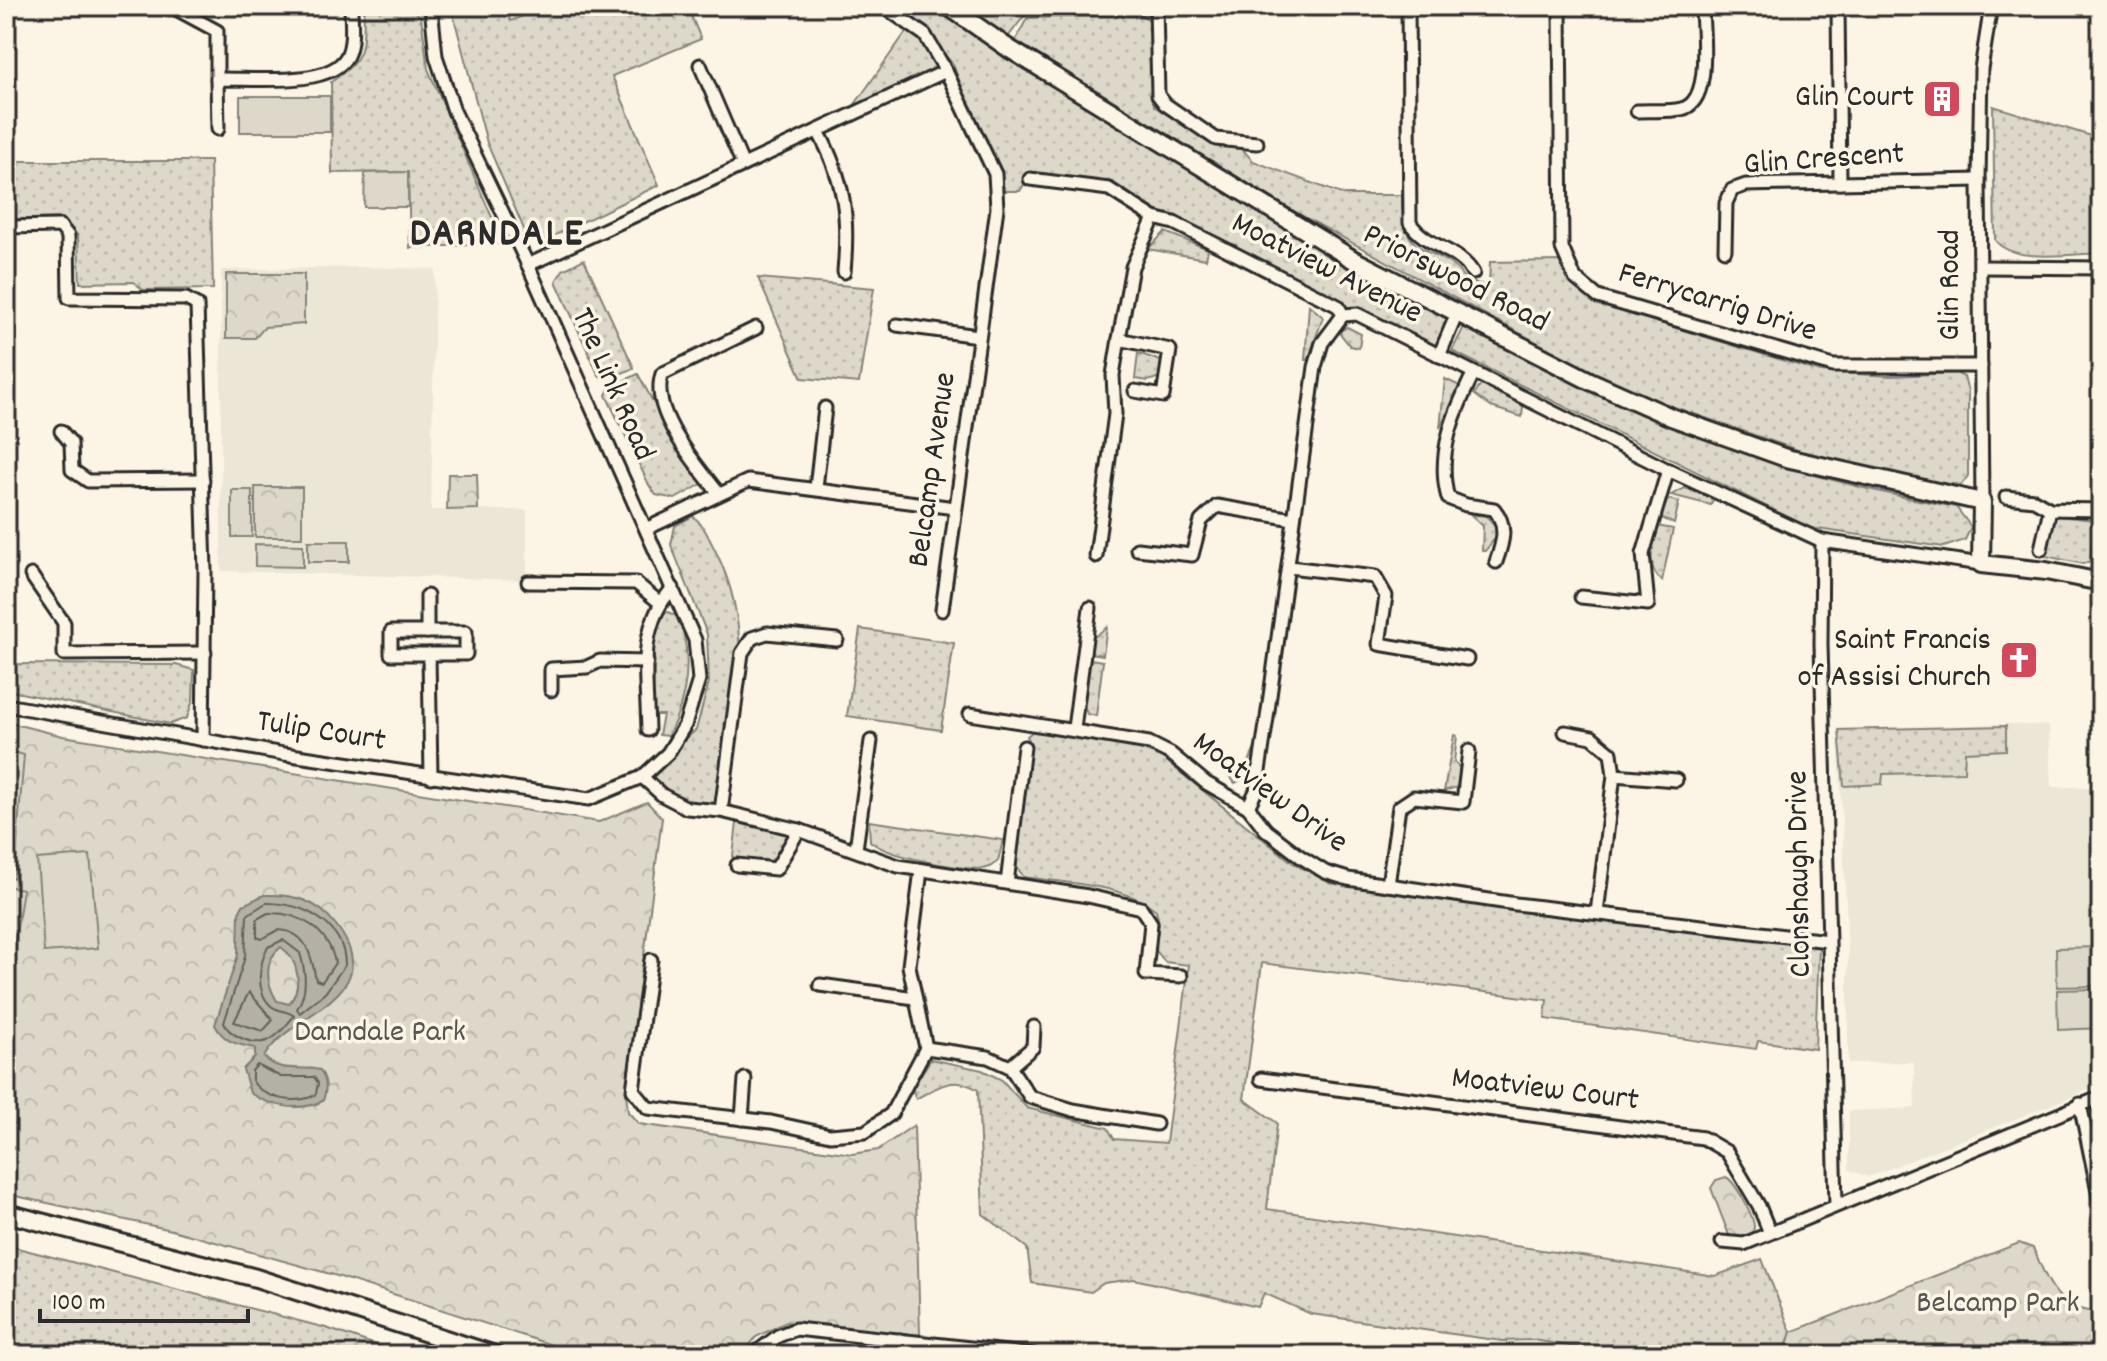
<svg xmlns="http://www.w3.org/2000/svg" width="2107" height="1361" viewBox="0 0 2107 1361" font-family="Dekko,sans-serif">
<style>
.built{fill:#ece6d7}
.grass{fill:url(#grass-dots);stroke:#84827a;stroke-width:2}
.forest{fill:url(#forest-crowns);stroke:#84827a;stroke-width:2}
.garden{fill:#ded8ca;stroke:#84827a;stroke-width:2}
.water{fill:#b4b0a5;stroke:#7d7b74;stroke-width:2;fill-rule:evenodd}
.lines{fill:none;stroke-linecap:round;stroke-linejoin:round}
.shore{stroke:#62605c;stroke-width:2}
.street-casing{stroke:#2b2b2b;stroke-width:17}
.secondary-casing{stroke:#2b2b2b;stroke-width:22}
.street{stroke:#fcf5e5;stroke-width:11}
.secondary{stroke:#fcf5e5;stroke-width:16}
.labels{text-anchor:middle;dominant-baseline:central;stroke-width:7;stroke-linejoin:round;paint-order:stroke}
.poi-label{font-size:32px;fill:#2b2b2b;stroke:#fcf5e5;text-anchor:end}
.street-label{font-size:32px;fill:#2b2b2b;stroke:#fcf5e5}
.park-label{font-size:32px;fill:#585653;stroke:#fcf5e5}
.district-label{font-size:40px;font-weight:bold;letter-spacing:2px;fill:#2b2b2b;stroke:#fcf5e5}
</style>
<defs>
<pattern id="grass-dots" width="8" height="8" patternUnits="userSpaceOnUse" patternTransform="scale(2)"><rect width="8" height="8" fill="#ded8ca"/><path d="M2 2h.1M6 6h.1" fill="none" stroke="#bfbaae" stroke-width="1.8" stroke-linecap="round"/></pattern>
<pattern id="forest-crowns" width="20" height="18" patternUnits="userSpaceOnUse" patternTransform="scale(2)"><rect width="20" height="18" fill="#ded8ca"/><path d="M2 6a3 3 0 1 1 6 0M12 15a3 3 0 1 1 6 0" fill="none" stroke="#bfbaae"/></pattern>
</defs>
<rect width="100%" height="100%" fill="#fcf5e5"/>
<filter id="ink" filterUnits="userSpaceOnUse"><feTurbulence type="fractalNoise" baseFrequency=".0125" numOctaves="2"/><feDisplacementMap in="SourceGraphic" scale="16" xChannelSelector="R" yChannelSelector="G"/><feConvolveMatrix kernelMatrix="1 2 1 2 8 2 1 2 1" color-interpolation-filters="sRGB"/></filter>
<g filter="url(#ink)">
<g class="built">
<polygon points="363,267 435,269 431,510 527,510 527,580 221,571 221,270"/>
<polygon points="2007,724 2049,726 2052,787 2101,787 2101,1085 1868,1177 1849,1170 1849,1111 1915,1108 1914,1062 1848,1063 1848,951 1838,729"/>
</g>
<g class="grass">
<path d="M371 6H410L421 17 428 69 503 243 410 248 408 172 332 173 331 82C365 59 363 51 364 11Z"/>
<polygon points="451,6 502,6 511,21 546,6 687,6 701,39 612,76 659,185 543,241 526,234 487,143"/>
<polygon points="891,6 946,6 1005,48 1454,310 1436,354 1107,188 1028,178 1020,191 994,191 993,173 953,64 923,31 945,73 846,117 913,22"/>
<polygon points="963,6 1008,6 1025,15 1008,37"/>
<path d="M1139 14 1150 20 1154 106 1216 146 1241 148 1253 161 1344 195H1402C1401 268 1440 239 1466 281L1489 286 1490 262 1559 261C1568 284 1582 295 1604 306L1821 372 1892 376 1956 373 1964 377 1968 392V476L1961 485 1923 481 1826 460 1625 390 1308 219 1150 128 1015 42 1027 18Z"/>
<path d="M1993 106 2101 139V253C2073 254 2012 264 1995 240Z"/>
<polygon points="6,161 210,161 213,289 143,290 134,282 80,283 78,236 63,218 6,220"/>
<polygon points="1165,232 1208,249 1206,259 1148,249"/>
<polygon points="584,259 634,368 615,376 601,377 598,374 556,281 563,270"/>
<polygon points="758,278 874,288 859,383 802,378"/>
<polygon points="1309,305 1323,317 1308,360 1305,360"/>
<polygon points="1347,327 1361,334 1359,348 1350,346 1339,332"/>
<path d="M1464 327C1626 413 1773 476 1956 507L1971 527 1965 540 1944 547 1810 528 1452 351Z"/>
<polygon points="1138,353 1161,361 1160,377 1148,381 1135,379"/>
<polygon points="638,374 683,457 702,484 675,499 656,495 649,485 606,395 610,387"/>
<polygon points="1445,379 1460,386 1440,428"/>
<polygon points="1482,384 1523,405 1522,417 1491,407 1474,394"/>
<polygon points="1685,488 1714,498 1711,505 1671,495"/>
<polygon points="1668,499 1679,502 1674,524 1660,517"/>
<polygon points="1470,514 1486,516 1497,527 1496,537 1485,551 1482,551 1483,526"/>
<path d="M693 516C705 526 709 539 716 552 759 638 733 720 720 811L687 808 642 777 696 730 709 682 707 634 671 545 675 526Z"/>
<polygon points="2058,516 2094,520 2090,561 2083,564 2041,555 2048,525"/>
<path d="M1657 526 1673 529 1662 581C1645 568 1653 545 1657 526Z"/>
<path d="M668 612 680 618C692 660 688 697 668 736L659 735 663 715H653L654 636 660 614Z"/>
<polygon points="1107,627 1103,655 1090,653 1093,638"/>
<polygon points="860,629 954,643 941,730 847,716"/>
<polygon points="1090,659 1103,661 1096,716 1087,714 1084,705"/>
<polygon points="6,664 176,665 194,670 193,700 187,718 170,724 6,690"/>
<polygon points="2006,726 2006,750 1965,752 1964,772 1883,774 1882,784 1844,786 1839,730"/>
<path d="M1033 731 1128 745 1160 756 1293 863 1330 883 1514 911 1597 913 1819 947 1815 1049 1758 1041 1756 1049 1545 1019 1547 1000 1262 963 1244 1099 1277 1123 1267 1209 1715 1276 1762 1259 1791 1332 1784 1355H1625L1533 1340 1502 1341 1311 1314 1264 1293 1258 1307 1134 1279 1104 1283 1091 1292 1032 1283 1027 1248 983 1214 978 1090C954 1075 938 1086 916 1099L912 1088 931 1059 982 1070 1002 1080 1027 1108 1108 1128 1114 1139 1166 1143 1189 965 1165 962 1155 949 1159 923 1156 910C1122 884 1066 883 1024 877L1015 865 1031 744 1027 736Z"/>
<polygon points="1454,735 1457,736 1454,762 1460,768 1457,787 1444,791"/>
<path d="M1255 748C1253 764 1252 776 1235 783L1227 773 1249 762Z"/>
<polygon points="738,815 799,830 776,869 732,864"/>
<path d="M869 821 1003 840 998 861C993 865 988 869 981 869 955 868 888 857 870 841Z"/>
<polygon points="6,1245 326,1328 405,1355 6,1355"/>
</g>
<g class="forest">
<polygon points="226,274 304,274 304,324 265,327 255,338 226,338"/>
<polygon points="448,474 477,474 478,509 447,510"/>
<rect x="255" y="487" width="47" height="50"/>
<polygon points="6,722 63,736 599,822 647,802 662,818 626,1093 628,1112 639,1124 852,1154 878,1150 914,1125 920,1335 786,1322 756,1337 742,1355 583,1355 334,1275 172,1230 6,1194"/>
<path d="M1726 1177C1735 1181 1754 1216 1754 1227 1754 1235 1749 1238 1744 1244L1732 1243 1711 1188 1716 1180Z"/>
<path d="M2019 1243 2033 1248C2047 1279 2058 1315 2101 1311V1355H1784L1791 1332Z"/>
</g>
<g class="garden">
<rect x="240" y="96" width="90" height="36"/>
<polygon points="408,172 408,207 364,207 365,173"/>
<rect x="232" y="490" width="20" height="47"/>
<rect x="308" y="541" width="41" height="21"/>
<polygon points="255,544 303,545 303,567 255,566"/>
<polygon points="6,750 24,755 14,878 6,877"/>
<polygon points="90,855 98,948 44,952 37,859"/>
<polygon points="6,886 23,889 6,1000"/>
<polygon points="2101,947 2101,986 2057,987 2056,948"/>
<polygon points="2101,989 2101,1028 2058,1030 2057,990"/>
</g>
<path class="water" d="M264 895C294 894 317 900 336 925 391 996 289 1012 264 1057 281 1074 298 1065 320 1070 327 1081 327 1088 323 1101 300 1112 271 1107 250 1093L243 1069 255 1057V1048C236 1044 225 1043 215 1025L238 955 239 913 243 905ZM281 947C299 960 303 986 289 1004L277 1001C266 983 263 961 281 947Z"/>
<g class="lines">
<g class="shore">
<path d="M266 903C302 902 345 924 345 965L325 993 300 1013 297 1009C308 991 306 973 300 953L283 940 268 947C259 964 255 990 270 1005 277 1012 288 1010 294 1016 287 1024 275 1041 263 1042 250 1044 229 1035 224 1023L245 957 247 915Z"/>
<path d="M268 913C300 912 329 930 335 963L322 982 316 980C312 957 307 931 278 930L262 939 257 937V919Z"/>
<polygon points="249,992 273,1020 263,1031 234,1022"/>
<path d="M257 1065 281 1077H314L318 1083 316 1094C299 1106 262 1099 252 1080V1071Z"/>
</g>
<g class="street-casing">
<g id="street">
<polyline points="178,6 178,10 217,31 217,79"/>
<polyline points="883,6 925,35 946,71 995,174 997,208 942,610"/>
<polyline points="1021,6 1156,6"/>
<polyline points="1156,6 1158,95 1165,104 1216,139 1257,143"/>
<path d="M1408 6 1410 223C1426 247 1459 249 1473 273"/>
<polyline points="1560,6 1562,248 1575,278 1598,297 1833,366 1981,366"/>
<polyline points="1838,6 1840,183"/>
<polyline points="700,65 743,165"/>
<path d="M1637 111C1651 110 1668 112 1681 109 1713 103 1702 32 1702 6"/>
<path d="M218 129 217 79C250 78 331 88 347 56 354 42 351 21 351 6"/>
<path d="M818 131C845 181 849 216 844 272"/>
<polyline points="1030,179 1109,189 1154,218 1174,223 1338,306 1343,315"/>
<polyline points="6,227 60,226 68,236 69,298 186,299 197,305 205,571 203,740"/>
<polyline points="1725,250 1726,203 1732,190 1746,185 1979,180"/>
<polyline points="528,265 946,71"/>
<polyline points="1981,267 2101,268"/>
<polyline points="1343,315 1357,314 1668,470 1822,541 1981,564"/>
<polyline points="897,325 978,336"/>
<polyline points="1439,356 1458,311"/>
<path d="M1473 374C1454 413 1436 454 1448 498L1466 505 1494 509C1508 526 1503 542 1496 562"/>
<polyline points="1135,391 1163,396 1170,350 1119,339 1132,267 1154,218"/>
<polyline points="61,431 71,443 72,470 88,481 203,480"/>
<polyline points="816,488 825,408"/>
<path d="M719 494C698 466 649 412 662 374L756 328"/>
<polyline points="2006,497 2034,500 2050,509 2101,510"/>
<polyline points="1982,502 1979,180 1981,69 1991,6"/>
<polyline points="648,528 748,481 955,508"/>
<polyline points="1822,541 1821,644 1836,1204"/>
<polyline points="1137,549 1192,555 1201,521 1217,506 1293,519"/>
<polyline points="2041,549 2050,509"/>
<polyline points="1096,556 1115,414 1113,375 1119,339"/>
<polyline points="1289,567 1375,577 1386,596 1379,644 1467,659"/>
<polyline points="31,575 64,623 64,654 205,653"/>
<polyline points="528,582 636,583 659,602"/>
<polyline points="1581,597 1648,604 1643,554 1668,470"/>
<rect x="391" y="632" width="75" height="22"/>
<polyline points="427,632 427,596"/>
<polyline points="429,654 431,777"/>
<polyline points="551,690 551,669 587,667 600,661 647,662"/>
<polyline points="6,705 284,754 589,799 642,777 668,753 685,725 699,680 695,640 528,265 454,111 436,56 431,6"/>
<polyline points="970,714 1149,743 1171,754 1206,783 1248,807 1266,830 1301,857 1325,872 1348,879 1516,904 1828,941"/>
<polyline points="1074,728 1090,608"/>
<path d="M648 730C647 680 636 627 673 588"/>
<polyline points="1565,732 1592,737 1611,753 1614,775 1597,913"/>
<polyline points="1614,775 1676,780"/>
<polyline points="642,777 662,795 687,808 721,811 799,830 898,866 1088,896 1141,908 1151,923 1146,974 1181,976"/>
<polyline points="1248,807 1256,791 1267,718 1315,367 1322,343 1343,315"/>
<polyline points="721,811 742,653 752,638 767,633 837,640"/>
<polyline points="856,849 871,741"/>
<polyline points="737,865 776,869 799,830"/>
<polyline points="1007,883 1024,747"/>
<polyline points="1388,885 1399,807 1414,797 1463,802 1469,751"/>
<polyline points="651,960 633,1090 648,1108 771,1122 830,1135 865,1132 891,1114 926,1048 909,966 921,870"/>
<polyline points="820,985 915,998"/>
<polyline points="926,1048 988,1057 1010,1067 1030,1097 1073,1110 1156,1124"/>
<polyline points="1010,1067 1033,1047 1034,1027"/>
<polyline points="1261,1079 1703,1138 1727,1152 1759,1206 1770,1233"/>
<polyline points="2080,1104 2101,1206"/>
<polyline points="742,1119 745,1079"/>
<polyline points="1722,1242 1744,1244 2101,1097"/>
<polyline points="753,1355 778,1336 796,1329 1035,1355"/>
<polyline points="898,1355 900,1340"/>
</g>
</g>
<g class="secondary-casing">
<g id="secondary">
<polyline points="948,6 1008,48 1354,260 1590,381 1671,417 1786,458 1982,502 1981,564 2046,571 2101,582"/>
<polyline points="6,1213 256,1278 495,1355"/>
</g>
</g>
<use href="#street" class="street"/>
<use href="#secondary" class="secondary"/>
</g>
</g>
<defs>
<g id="building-square" transform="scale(2)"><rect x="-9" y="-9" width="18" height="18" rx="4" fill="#d1495b" stroke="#fcf5e5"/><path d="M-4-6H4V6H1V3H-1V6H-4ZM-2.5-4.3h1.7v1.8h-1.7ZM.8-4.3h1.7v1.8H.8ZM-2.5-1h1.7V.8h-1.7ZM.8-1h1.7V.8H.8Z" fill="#fff"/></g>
<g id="church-square" transform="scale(2)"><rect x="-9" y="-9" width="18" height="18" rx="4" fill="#d1495b" stroke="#fcf5e5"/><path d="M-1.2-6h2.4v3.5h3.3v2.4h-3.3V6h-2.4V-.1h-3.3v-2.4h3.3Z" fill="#fff"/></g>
</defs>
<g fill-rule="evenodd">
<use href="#building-square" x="1942" y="99"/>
<use href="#church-square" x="2019" y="660"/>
</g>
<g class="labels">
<g class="poi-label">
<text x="1914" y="99">Glin Court</text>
<text x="1991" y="642">Saint Francis<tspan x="1991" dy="37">of Assisi Church</tspan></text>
</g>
<g class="street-label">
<text transform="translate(1824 161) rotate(-4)">Glin Crescent</text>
<text transform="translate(1326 270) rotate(27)">Moatview Avenue</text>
<text transform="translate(1455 280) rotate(27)">Priorswood Road</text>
<text transform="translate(1952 285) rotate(-90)">Glin Road</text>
<text transform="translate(1717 304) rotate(17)">Ferrycarrig Drive</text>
<text transform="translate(611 385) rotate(66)">The Link Road</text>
<text transform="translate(934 470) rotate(-82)">Belcamp Avenue</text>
<text transform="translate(321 733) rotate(9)">Tulip Court</text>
<text transform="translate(1269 794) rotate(36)">Moatview Drive</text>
<text transform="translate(1801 874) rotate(-91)">Clonshaugh Drive</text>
<text transform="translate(1545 1091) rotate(7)">Moatview Court</text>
</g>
<g class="park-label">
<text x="380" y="1034">Darndale Park</text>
<text x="1998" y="1305">Belcamp Park</text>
</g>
<g class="district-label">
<text x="497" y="236">DARNDALE</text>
</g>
</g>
<rect width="2107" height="1361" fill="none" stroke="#fcf5e5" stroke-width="32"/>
<rect x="16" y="16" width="2075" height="1329" fill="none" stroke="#2b2b2b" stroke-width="3" filter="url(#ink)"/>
<path d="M40 1309v12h208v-12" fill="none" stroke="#2b2b2b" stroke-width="4"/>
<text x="52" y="1309" font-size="24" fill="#2b2b2b" stroke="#fcf5e5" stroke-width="6" paint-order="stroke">100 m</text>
</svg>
